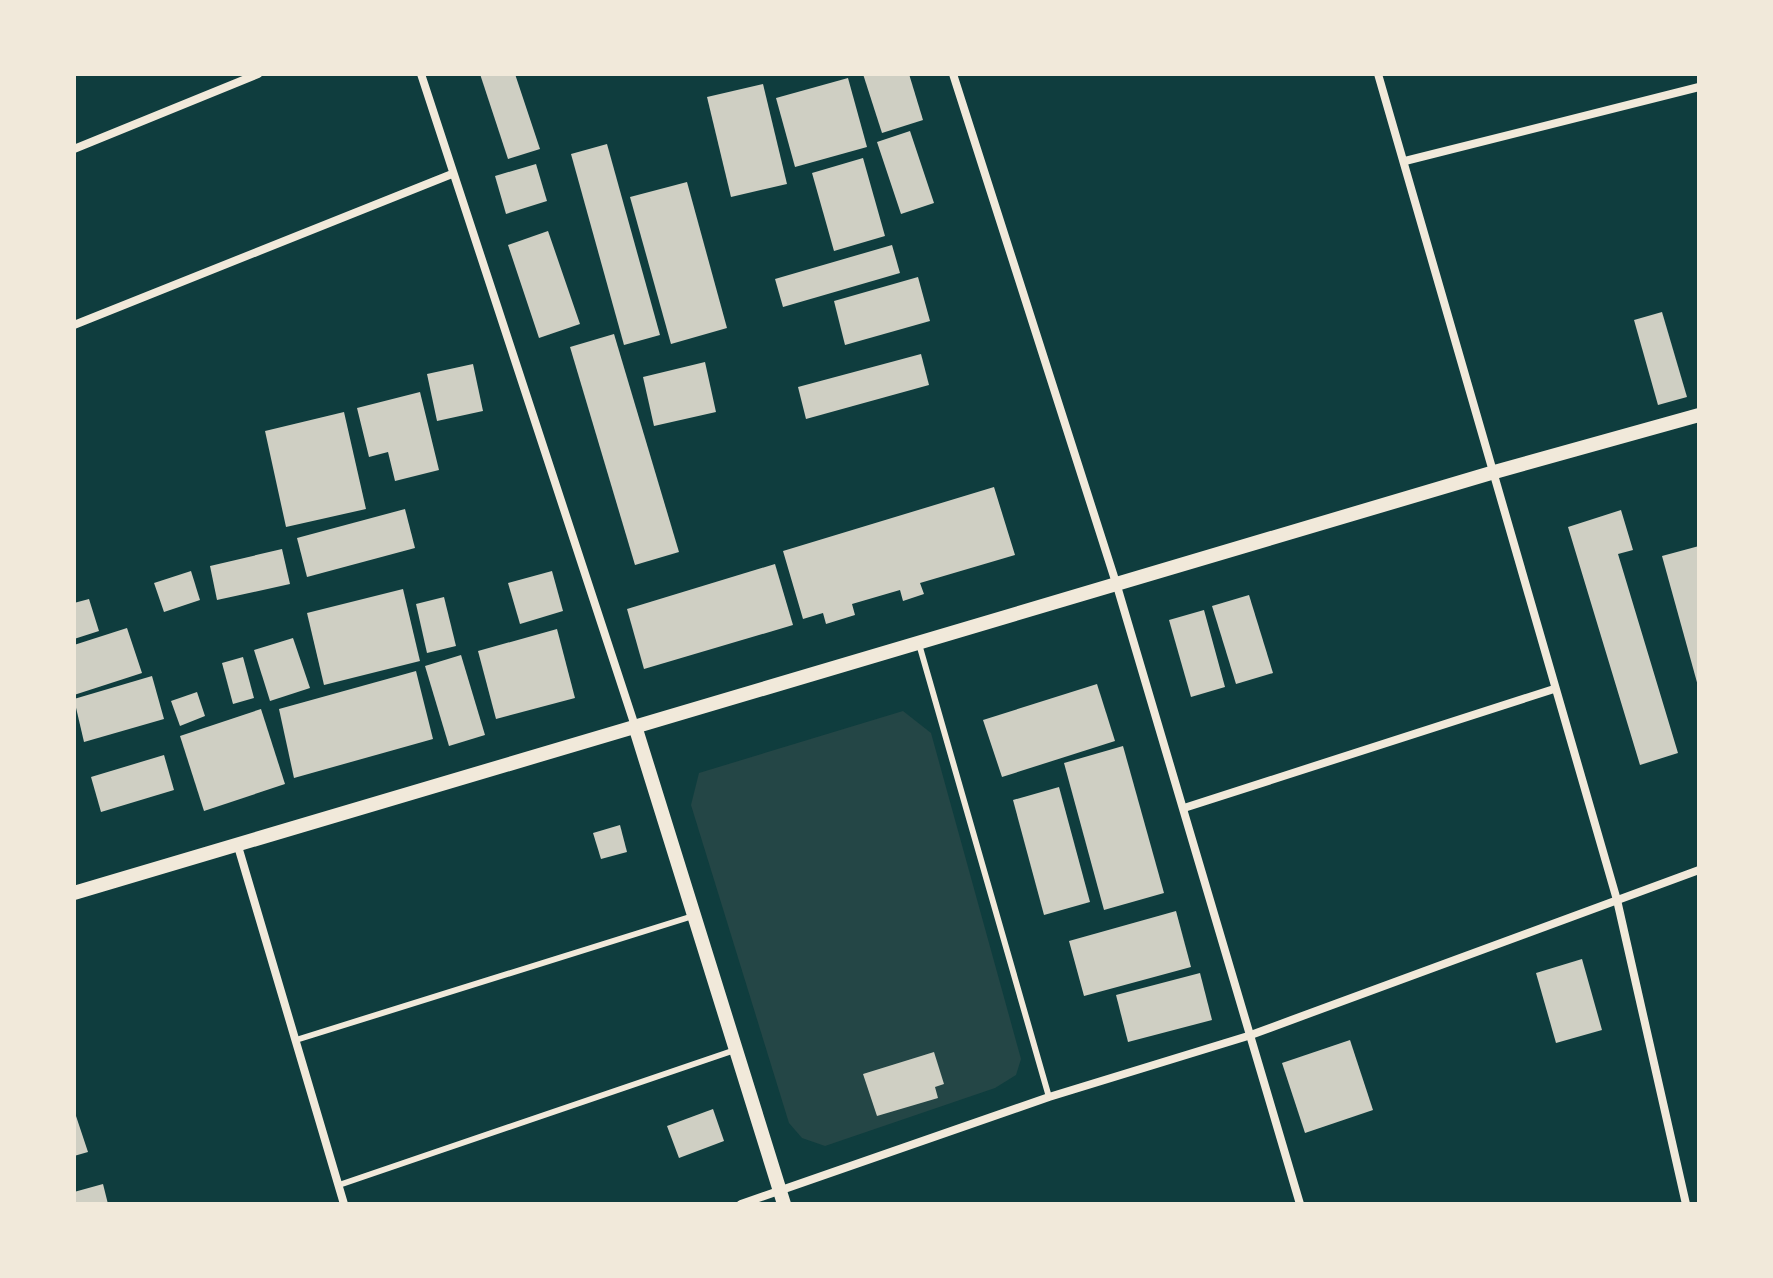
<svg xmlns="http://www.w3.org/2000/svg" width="1773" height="1278" viewBox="0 0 1773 1278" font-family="Jost,sans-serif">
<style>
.green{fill:#244646}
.building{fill:#cfcfc3}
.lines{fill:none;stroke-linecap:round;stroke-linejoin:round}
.service{stroke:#f1e9da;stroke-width:6}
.minor{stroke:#f1e9da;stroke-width:8}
.tertiary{stroke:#f1e9da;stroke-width:14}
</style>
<rect width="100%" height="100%" fill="#0f3d3e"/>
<polygon class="green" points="903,711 931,733 1021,1059 1016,1075 995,1088 825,1146 802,1138 789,1123 691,805 699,773"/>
<g class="building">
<polygon points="480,74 515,74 540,149 508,159"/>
<polygon points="863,74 909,74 923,120 882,133"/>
<polygon points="848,78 867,147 795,167 776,98"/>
<polygon points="763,84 787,184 731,197 707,97"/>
<polygon points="910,131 934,203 901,214 877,142"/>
<polygon points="607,144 660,335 624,345 571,154"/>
<polygon points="863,158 885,236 834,251 812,173"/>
<polygon points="536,164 547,201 506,214 495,176"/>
<polygon points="687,182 727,328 671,344 630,197"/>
<polygon points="548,231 580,324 539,338 508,245"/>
<polygon points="892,245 900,273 783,307 775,279"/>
<polygon points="918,277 930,321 845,345 834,301"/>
<polygon points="1662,312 1687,397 1658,405 1634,320"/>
<polygon points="614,334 679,552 635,565 570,347"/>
<polygon points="921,354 929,385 806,419 798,387"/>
<polygon points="705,362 716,412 654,426 643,377"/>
<polygon points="473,364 483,411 437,421 427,374"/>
<polygon points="420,392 439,470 395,481 388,452 369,457 357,408"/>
<polygon points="344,412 366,509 286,527 265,431"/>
<polygon points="994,487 1015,555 920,583 924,594 903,601 900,590 852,604 855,615 826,624 823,613 803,619 783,551"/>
<polygon points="405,509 415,548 307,577 297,538"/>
<polygon points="1621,510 1633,550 1618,554 1678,753 1640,765 1568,527"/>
<polygon points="1699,546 1699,686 1698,686 1662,556"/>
<polygon points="282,549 290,584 217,600 210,566"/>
<polygon points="775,564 793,625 644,669 627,609"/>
<polygon points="191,571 200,600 164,612 154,583"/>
<polygon points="552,571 563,611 520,624 508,583"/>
<polygon points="403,589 420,661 324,685 307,613"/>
<polygon points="1249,595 1273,673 1236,684 1212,606"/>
<polygon points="444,597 456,646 427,653 416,604"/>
<polygon points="89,599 99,631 74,639 74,603"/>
<polygon points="1204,610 1225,687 1191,697 1169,620"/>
<polygon points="127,628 142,673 74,695 74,645"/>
<polygon points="557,629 575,698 496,719 478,651"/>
<polygon points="293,638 310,688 270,701 254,650"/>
<polygon points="461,655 485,735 449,746 425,666"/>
<polygon points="243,657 254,698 233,704 222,663"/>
<polygon points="416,671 433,739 294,778 279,709"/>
<polygon points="152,676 164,719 84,742 74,699"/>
<polygon points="1097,684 1115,741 1002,777 983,720"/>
<polygon points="197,692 205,716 180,726 171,701"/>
<polygon points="261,709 285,784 204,811 180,736"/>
<polygon points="1123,746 1164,893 1104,910 1064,763"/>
<polygon points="164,755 174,790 101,812 91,777"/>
<polygon points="1059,787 1090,902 1044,915 1013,800"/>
<polygon points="620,825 627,852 601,859 593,833"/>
<polygon points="1176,911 1191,967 1084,996 1069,941"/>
<polygon points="1582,959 1602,1030 1556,1043 1536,973"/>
<polygon points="1200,973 1212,1020 1128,1042 1116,995"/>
<polygon points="1350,1040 1373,1110 1305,1133 1282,1063"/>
<polygon points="934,1052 944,1084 935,1087 938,1098 877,1116 863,1074"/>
<polygon points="713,1109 724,1141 679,1158 667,1126"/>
<polygon points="74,1110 88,1152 74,1156"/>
<polygon points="103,1184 108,1204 74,1204 74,1192"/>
</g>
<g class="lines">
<g class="service">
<polyline points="919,644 1049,1097"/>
<polyline points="296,1040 693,916"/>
<polyline points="339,1185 735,1050"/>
</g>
<g class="minor">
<polyline points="421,74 635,726"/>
<polyline points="953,74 1117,586 1300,1204"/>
<polyline points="1378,74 1617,900 1686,1204"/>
<polyline points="74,149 258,74"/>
<polyline points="1405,161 1699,87"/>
<polyline points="74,325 452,174"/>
<polyline points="1184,808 1554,689"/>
<polyline points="237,843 344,1204"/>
<polyline points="741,1204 1049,1097 1248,1036 1699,870"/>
</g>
<g class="tertiary">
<polyline points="635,726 784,1204"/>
<polyline points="74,893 1491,473 1699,415"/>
</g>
</g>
<rect width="1773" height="1278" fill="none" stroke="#f1e9da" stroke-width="152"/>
</svg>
